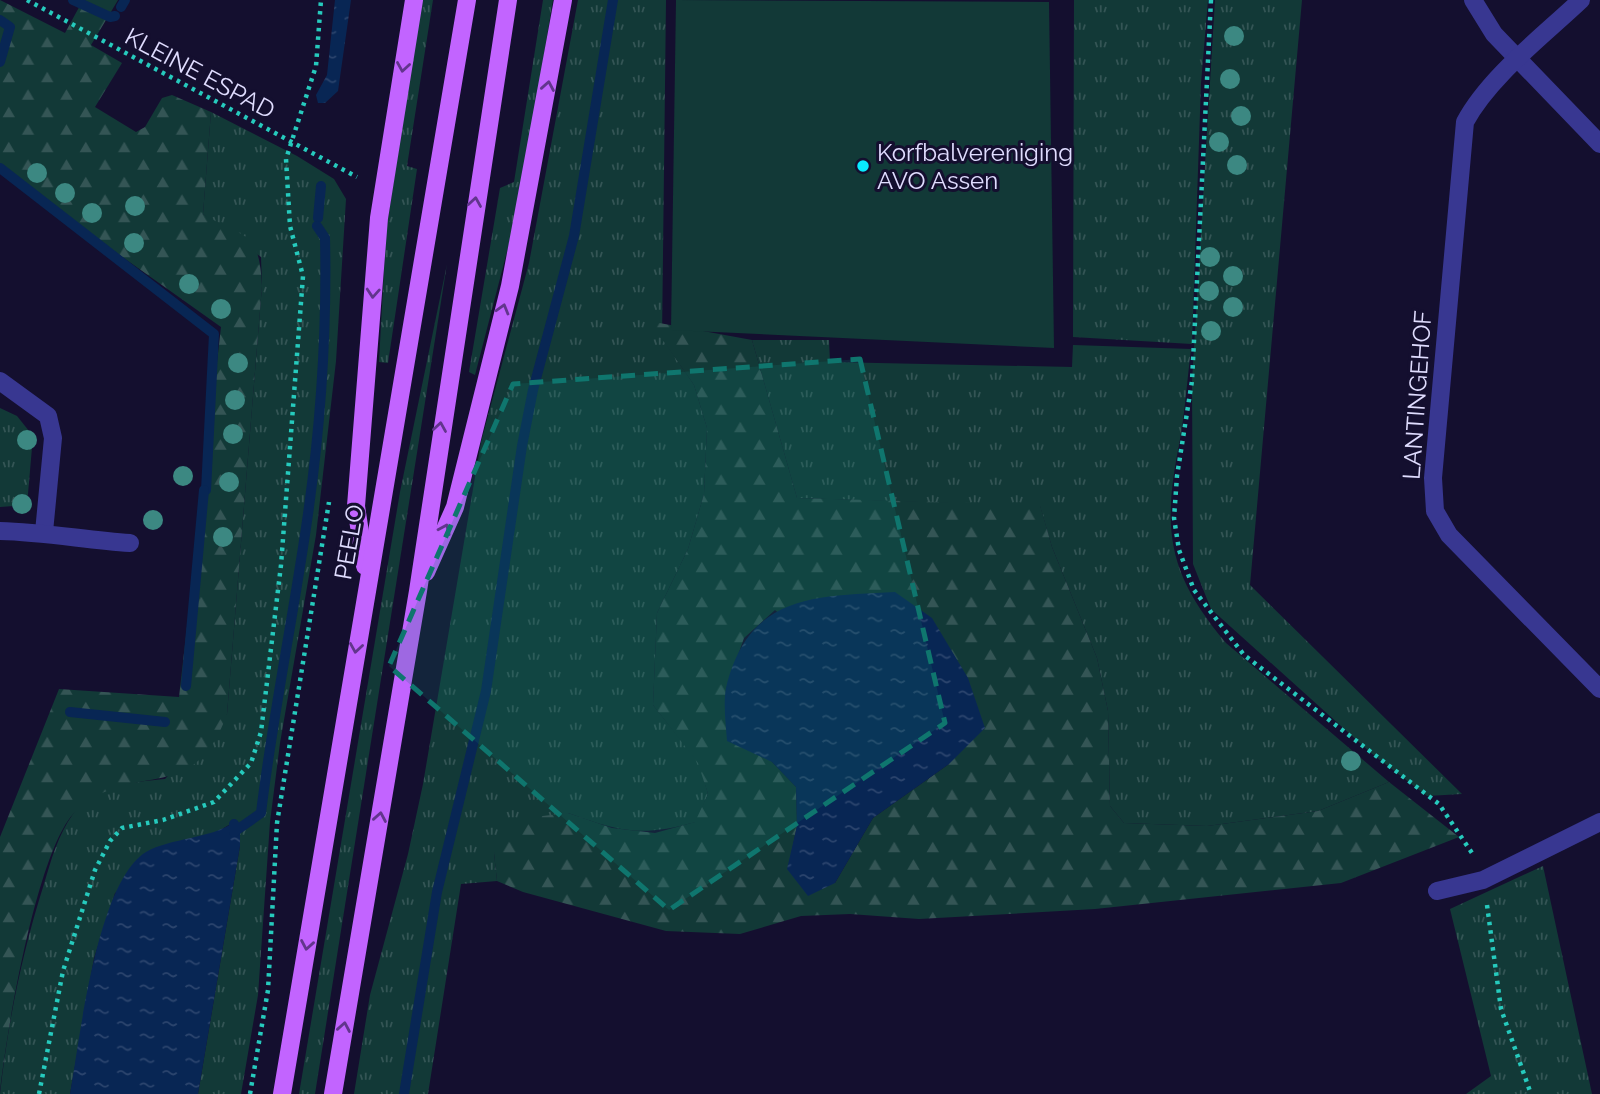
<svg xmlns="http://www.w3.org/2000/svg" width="1600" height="1094" viewBox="0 0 1600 1094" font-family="Raleway,sans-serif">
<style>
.grass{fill:url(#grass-tufts)}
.forest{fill:url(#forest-firs);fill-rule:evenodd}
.garden{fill:#123937}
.water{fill:url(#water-ripples)}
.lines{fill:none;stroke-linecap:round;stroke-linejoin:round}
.stream{stroke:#082654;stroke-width:10}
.path{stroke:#26cabd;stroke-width:4.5;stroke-dasharray:3.5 5;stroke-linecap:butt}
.minor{stroke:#383791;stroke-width:18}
.major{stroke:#c264ff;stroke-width:18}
.tree{fill:#3c8882}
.oneway{stroke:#62358d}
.marked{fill:#0f766e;fill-opacity:0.2;stroke:#0f766e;stroke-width:5;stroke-dasharray:14 9;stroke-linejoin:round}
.poi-dot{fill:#09ebff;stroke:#140f2f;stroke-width:2.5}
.labels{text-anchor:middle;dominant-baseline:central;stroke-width:6;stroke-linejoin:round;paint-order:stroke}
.street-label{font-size:24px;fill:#e0ddff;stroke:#140f2f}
.poi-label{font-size:24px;fill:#e0ddff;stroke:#140f2f;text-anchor:start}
</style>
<defs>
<pattern id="grass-tufts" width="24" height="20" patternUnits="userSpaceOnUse" patternTransform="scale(1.75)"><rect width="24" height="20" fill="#123937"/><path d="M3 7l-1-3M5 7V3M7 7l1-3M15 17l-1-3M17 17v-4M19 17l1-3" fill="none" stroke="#345555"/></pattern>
<pattern id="forest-firs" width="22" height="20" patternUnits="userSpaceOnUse" patternTransform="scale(1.75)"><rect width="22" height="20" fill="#123937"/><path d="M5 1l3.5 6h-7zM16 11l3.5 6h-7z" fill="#345555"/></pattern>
<pattern id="water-ripples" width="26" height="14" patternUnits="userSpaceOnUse" patternTransform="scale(1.75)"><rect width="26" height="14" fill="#082654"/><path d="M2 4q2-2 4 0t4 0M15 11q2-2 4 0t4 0" fill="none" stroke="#2c456e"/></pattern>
</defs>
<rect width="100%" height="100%" fill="#140f2f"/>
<g class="grass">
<polygon points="421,0 433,0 407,166 417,169 388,363 379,362 386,232"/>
<polygon points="543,0 553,0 519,205 475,375 469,372 500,188 514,182"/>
<path d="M578 0H666L662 338 694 385 707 428 704 494 688 549 657 613 653 705 699 763 708 794 696 822C640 837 622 832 568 813L494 853 497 881 461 884 428 1094H354L370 995 408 854 423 784 481 442 529 263Z"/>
<polygon points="1074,0 1208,0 1201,83 1192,344 1073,337"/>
<polygon points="1215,0 1302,0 1250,585 1462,794 1427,796 1371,753 1211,609 1193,564 1192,381"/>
<path d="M211 112 297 156 334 179 346 199 336 361 316 535 280 743 270 822 258 995 241 1094H198L240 846V829L232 823 115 893 94 958 70 1094H0C8 1022 22 953 44 884 51 860 58 835 73 814 94 785 133 782 165 779L227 714 262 286 261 257 203 214Z"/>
<polygon points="447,264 315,1094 299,1094 400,492"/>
<path d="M752 340H829L830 362 1072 367 1073 345 1191 349C1187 381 1185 413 1179 445 1162 531 1168 574 1226 643L1389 782 1318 811 1207 826 1124 823 1110 806 1108 711 1097 658 1052 547 1040 506 797 498Z"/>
<polygon points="0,408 17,416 33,436 27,505 0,507"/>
<polygon points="1543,866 1592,1094 1466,1094 1491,1076 1450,909"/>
</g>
<g class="forest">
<path d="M0 0 65 33 83 0H118L91 45 122 63 95 107 136 132 145 127 162 98 172 95 211 112 203 214C246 240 259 229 262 286L227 714C193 809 135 757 76 811 37 847 6 1035 0 1091V837L59 689 179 697 221 327 0 170Z"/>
<path d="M643 320 752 340 797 498 1040 505 1052 547 1097 658 1108 711 1110 806 1124 823 1207 826 1318 811 1389 782 1459 837 1341 883 1095 909 919 919 850 914 801 916 740 934 666 931 523 892 497 881 494 853 509 820 568 813 612 828 655 833 695 822 708 794 698 763 653 705 657 613 688 549 704 494 707 428 694 385 662 339ZM775 610 949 764 873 818 835 883 788 869 797 826 796 787 772 762 726 689 744 638Z"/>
</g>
<polygon class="garden" points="676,0 1049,2 1054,348 671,330"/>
<g class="water">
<polygon points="335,0 351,0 338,91 325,103 318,103 316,95 327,75"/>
<path d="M895 592 932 618 968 678 985 728 949 764 873 818 835 883 808 896 787 869 797 826 796 787 772 762 727 741C726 725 723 704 726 688 748 594 815 596 895 592Z"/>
<path d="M232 823 240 829V846L198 1094H70C80 1038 97 882 146 852 170 838 213 838 232 823Z"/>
</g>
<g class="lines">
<g class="stream">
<polyline points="73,0 110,17 115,16"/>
<polyline points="121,7 125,0"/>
<polyline points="0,20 10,27 0,62"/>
<polyline points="0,168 214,334 206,490"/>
<polyline points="318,218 321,186"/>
<polyline points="186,686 204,490"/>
<polyline points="70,712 165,722"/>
<path d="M234 824V832L261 813C273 713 294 614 308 514 321 422 327 330 325 238L317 226"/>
<polyline points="404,1094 437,892 486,691 522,446 533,390 574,236 613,0"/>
</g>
<g class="path">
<polyline points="27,0 357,177"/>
<polyline points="1211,0 1192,381 1177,476 1174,518 1179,550 1194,590 1244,655 1439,804 1474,856"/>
<polyline points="1487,905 1501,1009 1531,1094"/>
<polyline points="39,1094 63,971 95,870 110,841 122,828 163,820 214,802 251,763 261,732 281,565 303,276 290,226 286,159 316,66 321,0"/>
<polyline points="250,1094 268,990 277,823 329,502"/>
</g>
<g class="minor">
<polyline points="1473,0 1494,34 1600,144"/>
<path d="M1581 0C1543 36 1489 77 1465 122L1433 478 1435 511 1449 535 1600 689"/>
<polyline points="0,381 48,416 53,438 44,532"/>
<path d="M0 531C44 532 86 540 130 543"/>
<polyline points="1437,891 1483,880 1600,822"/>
</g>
<g class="major">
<polyline points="365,566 356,506 379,218 414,0"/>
<polyline points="426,572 455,507 510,286 563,0"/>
<polyline points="282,1094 467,0"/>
<polyline points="333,1094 418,591 508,0"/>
</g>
</g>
<g class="tree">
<circle cx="1234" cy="36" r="10"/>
<circle cx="1230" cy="79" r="10"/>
<circle cx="1241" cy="116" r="10"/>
<circle cx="1219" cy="142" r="10"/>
<circle cx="1237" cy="165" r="10"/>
<circle cx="37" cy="173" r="10"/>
<circle cx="65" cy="193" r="10"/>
<circle cx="135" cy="206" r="10"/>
<circle cx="92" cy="213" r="10"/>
<circle cx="134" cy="243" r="10"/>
<circle cx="1210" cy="257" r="10"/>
<circle cx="1233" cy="276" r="10"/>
<circle cx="189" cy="284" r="10"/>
<circle cx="1209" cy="291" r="10"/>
<circle cx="1233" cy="307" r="10"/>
<circle cx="221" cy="309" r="10"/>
<circle cx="1211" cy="331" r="10"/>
<circle cx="238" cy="363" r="10"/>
<circle cx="235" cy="400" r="10"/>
<circle cx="233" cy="434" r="10"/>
<circle cx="27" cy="440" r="10"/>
<circle cx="183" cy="476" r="10"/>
<circle cx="229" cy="482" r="10"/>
<circle cx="22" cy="504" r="10"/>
<circle cx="153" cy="520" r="10"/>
<circle cx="223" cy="537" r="10"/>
<circle cx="1351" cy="761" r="10"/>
</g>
<defs><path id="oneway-chevron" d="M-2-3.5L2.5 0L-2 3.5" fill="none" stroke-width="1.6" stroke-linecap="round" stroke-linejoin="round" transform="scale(1.75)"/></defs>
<g class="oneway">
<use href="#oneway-chevron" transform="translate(403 67) rotate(99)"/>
<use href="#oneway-chevron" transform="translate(548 86) rotate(-80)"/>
<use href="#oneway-chevron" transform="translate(475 202) rotate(-81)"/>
<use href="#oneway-chevron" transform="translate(373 293) rotate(94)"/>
<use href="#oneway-chevron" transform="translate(503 309) rotate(-74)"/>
<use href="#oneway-chevron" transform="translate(440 427) rotate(-81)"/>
<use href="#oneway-chevron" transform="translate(445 529) rotate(-66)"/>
<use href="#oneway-chevron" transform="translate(356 648) rotate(99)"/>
<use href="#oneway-chevron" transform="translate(380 817) rotate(-80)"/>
<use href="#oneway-chevron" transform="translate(307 945) rotate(100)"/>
<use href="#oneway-chevron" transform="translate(344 1027) rotate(-80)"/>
</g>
<path class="marked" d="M860 359 945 723 669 910 389 666 513 384Z"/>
<circle class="poi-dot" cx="863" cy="166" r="7"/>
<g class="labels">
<g class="street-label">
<text transform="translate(200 73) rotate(28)">KLEINE ESPAD</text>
<text transform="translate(1417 395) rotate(-86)">LANTINGEHOF</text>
<text transform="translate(349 542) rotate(-80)">PEELO</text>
</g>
<g class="poi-label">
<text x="877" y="152">Korfbalvereniging<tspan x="877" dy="28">AVO Assen</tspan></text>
</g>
</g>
</svg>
